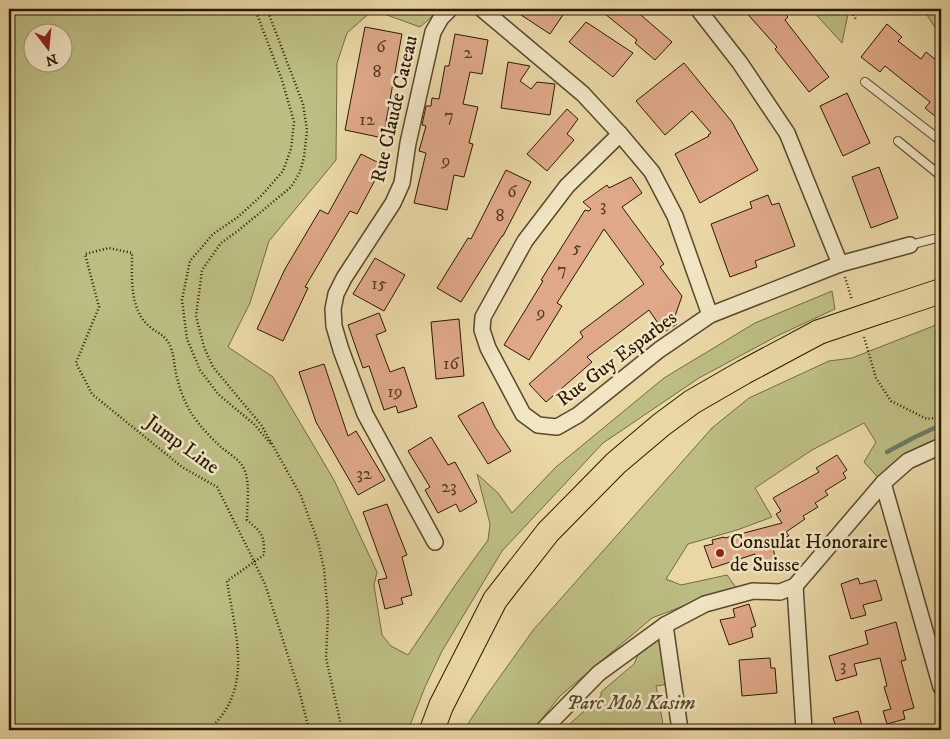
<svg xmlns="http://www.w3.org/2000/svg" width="950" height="739" viewBox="0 0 950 739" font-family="'IM FELL DW Pica',serif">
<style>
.green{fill:#bcbd82;stroke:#726b42;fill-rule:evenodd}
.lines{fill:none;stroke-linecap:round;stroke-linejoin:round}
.stream{stroke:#6b7a65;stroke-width:4.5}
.building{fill:#dfa888;stroke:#281903}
.lane-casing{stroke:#58482c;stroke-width:10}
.street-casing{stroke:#58482c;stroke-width:18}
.primary-casing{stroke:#281903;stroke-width:26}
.path{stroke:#281903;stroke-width:2.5;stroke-dasharray:1 2.5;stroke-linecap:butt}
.lane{stroke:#f1e5c4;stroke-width:8}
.street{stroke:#f1e5c4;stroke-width:15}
.primary{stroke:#e9d7a5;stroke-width:24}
.primary-bridge-casing{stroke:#281903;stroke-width:26;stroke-linecap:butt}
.path-bridge{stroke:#281903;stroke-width:2.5;stroke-dasharray:1 2.5;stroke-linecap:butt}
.primary-bridge{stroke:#e9d7a5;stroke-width:24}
.poi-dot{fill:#8f2418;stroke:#f1e5c4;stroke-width:2}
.labels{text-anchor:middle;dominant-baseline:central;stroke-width:5;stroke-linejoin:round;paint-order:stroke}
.number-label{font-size:18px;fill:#563d24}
.street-label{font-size:20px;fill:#281903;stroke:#f1e5c4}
.poi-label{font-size:20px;fill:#281903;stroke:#f1e5c4;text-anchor:start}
.park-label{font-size:20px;font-style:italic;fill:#544a29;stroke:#f1e5c4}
</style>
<rect width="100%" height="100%" fill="#e9d7a5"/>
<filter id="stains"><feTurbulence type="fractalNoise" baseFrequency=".004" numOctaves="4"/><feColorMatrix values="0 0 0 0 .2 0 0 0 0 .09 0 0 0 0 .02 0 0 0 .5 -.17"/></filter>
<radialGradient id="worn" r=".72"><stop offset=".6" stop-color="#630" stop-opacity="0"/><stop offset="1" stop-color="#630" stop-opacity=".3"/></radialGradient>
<g class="green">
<path d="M9 9H441L420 27 373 10 347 33 337 63 336 160 269 241 250 303 228 347 273 377 334 480 377 572 374 585 382 635 391 646 408 655 456 584 488 540 490 524 477 474 498 493 512 513 556 467 664 378 755 323 832 291 835 309 777 336 699 378 603 443 502 551 442 651 425 687 408 730H9ZM32 32H62V62H32Z"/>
<polygon points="811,9 849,9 842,43"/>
<polygon points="920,9 941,9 941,37 927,15"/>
<polygon points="941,323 941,446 883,483 864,462 876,442 864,423 812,450 755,488 772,517 737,530 688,544 666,579 681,585 727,575 737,589 709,596 652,618 560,696 533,730 464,730 484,699 534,629 712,428 749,398 829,361 852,358"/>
<polygon points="654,640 660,641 669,684 656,686 664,730 563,730 601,696 601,692 634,664 640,650"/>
</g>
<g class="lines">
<polyline class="stream" points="887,452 915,437 941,425"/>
</g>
<g class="building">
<polygon points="512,9 567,9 550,34"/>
<polygon points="599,9 634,9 672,42 655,60 635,43 637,40"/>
<polygon points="743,9 780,9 788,17 785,20 829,77 809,92 775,49 777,47"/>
<polygon points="586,22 633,53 613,77 569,42"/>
<polygon points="887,24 902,37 898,41 921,59 926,52 941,64 936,72 941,76 941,121 925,108 930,102 885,66 880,72 861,57"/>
<polygon points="365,27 402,34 383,138 345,130"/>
<polygon points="455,34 488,40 482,74 470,72 463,104 478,107 469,143 473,144 464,177 454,175 447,210 414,203 426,153 419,151 426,126 422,125 426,106 431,106 432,98 439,99 445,66 449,66"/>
<polygon points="508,62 530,66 520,81 531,89 537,82 555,84 550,115 501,108"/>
<polygon points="684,63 732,122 758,170 700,203 675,154 709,136 708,135 711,133 692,111 665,135 636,101"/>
<polygon points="847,93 870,143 843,156 820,106"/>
<polygon points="567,109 578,119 567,134 574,140 547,171 527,154"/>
<polygon points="361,154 383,165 357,214 350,211 305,287 308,288 283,341 257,329 285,269 320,210 328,214"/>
<polygon points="879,167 898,218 871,228 852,177"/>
<polygon points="506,170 531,182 503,236 502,236 461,302 437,288 468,238 471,239"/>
<polygon points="631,177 642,193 622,207 664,264 660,267 682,296 674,319 677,324 664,332 649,310 587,357 592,362 546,402 529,384 583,337 580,332 644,284 604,229 557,303 562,306 529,360 504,345 543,281 541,280 585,210 589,211 591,209 583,202 607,185 609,188"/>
<polygon points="768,195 772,205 779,203 795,246 755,261 757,267 730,277 711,224 752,208 750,202"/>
<polygon points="375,258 405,275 384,311 353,294"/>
<polygon points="379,313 386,331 376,335 390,372 404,367 417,407 398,413 396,406 384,410 369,366 363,368 348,325"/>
<polygon points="459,319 464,376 436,379 431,322"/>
<polygon points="324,364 348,436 356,431 385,480 358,495 316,422 299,372"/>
<polygon points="483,402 495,427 511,451 488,464 458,416"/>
<polygon points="431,437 448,465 455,462 477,502 460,512 456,504 438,513 425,490 430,487 408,451"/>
<polygon points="837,455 847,470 843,473 846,478 825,491 828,495 815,503 818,507 803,516 805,519 786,532 789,536 771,541 776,560 758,565 755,554 712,568 704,546 713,544 712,540 724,537 725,538 782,523 776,514 781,511 773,498 819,472 816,468"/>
<polygon points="387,504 407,555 402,557 412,595 401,598 403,604 385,609 378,580 387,578 363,512"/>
<polygon points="858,578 860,584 876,580 882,600 863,605 866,615 851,619 841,584"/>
<polygon points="749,604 756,626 751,628 753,637 729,645 720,620 735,617 733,609"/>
<polygon points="896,622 906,660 901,661 914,708 903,711 905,719 887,724 883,711 891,709 884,687 887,686 880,658 854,664 857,675 836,681 829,656 868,644 865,631"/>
<polygon points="770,658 771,668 775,668 777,693 742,696 739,660"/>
<polygon points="858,711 863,730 837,730 833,718"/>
</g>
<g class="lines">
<g class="lane-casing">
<g id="lane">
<polyline points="865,82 941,141"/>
<polyline points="898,141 941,176"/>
<polyline points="910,245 941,237"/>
</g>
</g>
<g class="street-casing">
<g id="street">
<polyline points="482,9 583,94 620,134 652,172 675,216 710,315"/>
<polyline points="698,9 740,63 787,133 840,264"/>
<polyline points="620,134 567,186 525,241 483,317 482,330 488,348 523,414 538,425 557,427 578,415 659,350 710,315 840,264 910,245"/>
<polyline points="883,483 941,687"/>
<polyline points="435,542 365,414 341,350 334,326 333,309 336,294 344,278 393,203 402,183 408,143 433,32 441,18 450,9"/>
<polyline points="795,586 804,730"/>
<polyline points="665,625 680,730"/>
<polyline points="543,730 599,673 665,625 705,604 753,591 780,592 795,586 883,483 908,461 941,446"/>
</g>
</g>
<g class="primary-casing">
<g id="primary">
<polyline points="884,310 941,291"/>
<polyline points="432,730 441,706 495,600 548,532 616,463 661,425 692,402 744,372 819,332"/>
</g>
</g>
<g class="path">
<polyline points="255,9 282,80 294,122 291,149 283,171 262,195 238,217 213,234 190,261 182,300 187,339 200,370 218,394 254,424 271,444"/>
<polyline points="267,9 303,104 307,130 304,157 300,172 291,187 239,230 221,243 202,270 196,316 204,347 213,367 262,426 301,496 318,542 324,569 328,615 326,658 342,730"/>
<polyline points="849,9 856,19"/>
<polyline points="845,277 852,300"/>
<polyline points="864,337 876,378 891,401 927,419 941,417"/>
<polyline points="255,564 265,584 299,690 309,730"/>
<path d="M208 730C255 690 235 634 227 581L264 555C264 534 263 534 247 520 247 504 250 486 245 471 241 460 229 454 221 447 210 437 199 425 191 413 186 404 180 391 178 381 174 370 175 359 171 348 166 335 160 335 150 327 129 310 132 277 132 253L109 248 85 254 99 307 76 363 92 394 182 467 217 487 254 561"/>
</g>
<use href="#lane" class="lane"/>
<use href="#street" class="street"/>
<use href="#primary" class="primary"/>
<g class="primary-bridge-casing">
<polyline id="primary-bridge" points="819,332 884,310"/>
</g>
<polyline class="path-bridge" points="254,561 255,564"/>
<use href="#primary-bridge" class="primary-bridge"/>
</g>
<circle class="poi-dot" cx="720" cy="553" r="5"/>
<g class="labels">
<g class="number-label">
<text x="381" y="47">6</text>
<text x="468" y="53">2</text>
<text x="377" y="72">8</text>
<text x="449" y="116">7</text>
<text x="367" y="120">12</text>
<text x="446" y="161">9</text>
<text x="512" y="192">6</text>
<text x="603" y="206">3</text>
<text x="500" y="216">8</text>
<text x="577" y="248">5</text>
<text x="562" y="270">7</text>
<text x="379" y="284">15</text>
<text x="541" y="313">9</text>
<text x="451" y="364">16</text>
<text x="395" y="392">19</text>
<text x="364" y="474">32</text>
<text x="449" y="487">23</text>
<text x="843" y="666">3</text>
</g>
<g class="street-label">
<text transform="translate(395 109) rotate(-77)">Rue Claude Cateau</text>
<text transform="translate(617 359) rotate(-37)">Rue Guy Esparbes</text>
<text transform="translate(182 445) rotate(36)">Jump Line</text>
</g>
<g class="poi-label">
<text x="730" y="542">Consulat Honoraire<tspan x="730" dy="23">de Suisse</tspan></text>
</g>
<g class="park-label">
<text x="631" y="703">Parc Moh Kasim</text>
</g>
</g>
<rect width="950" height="739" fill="none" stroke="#e9d7a5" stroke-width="30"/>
<rect x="10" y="10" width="930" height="719" fill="none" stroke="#281903" stroke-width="2.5"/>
<rect x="15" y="15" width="920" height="709" fill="none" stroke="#281903"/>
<g transform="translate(48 48) rotate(164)"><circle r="24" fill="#f1e5c4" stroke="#a19377"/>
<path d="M0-4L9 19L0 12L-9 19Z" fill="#8f2418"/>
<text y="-8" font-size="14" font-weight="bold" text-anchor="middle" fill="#281903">N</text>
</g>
<rect width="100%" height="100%" filter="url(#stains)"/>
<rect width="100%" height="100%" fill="url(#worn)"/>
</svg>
